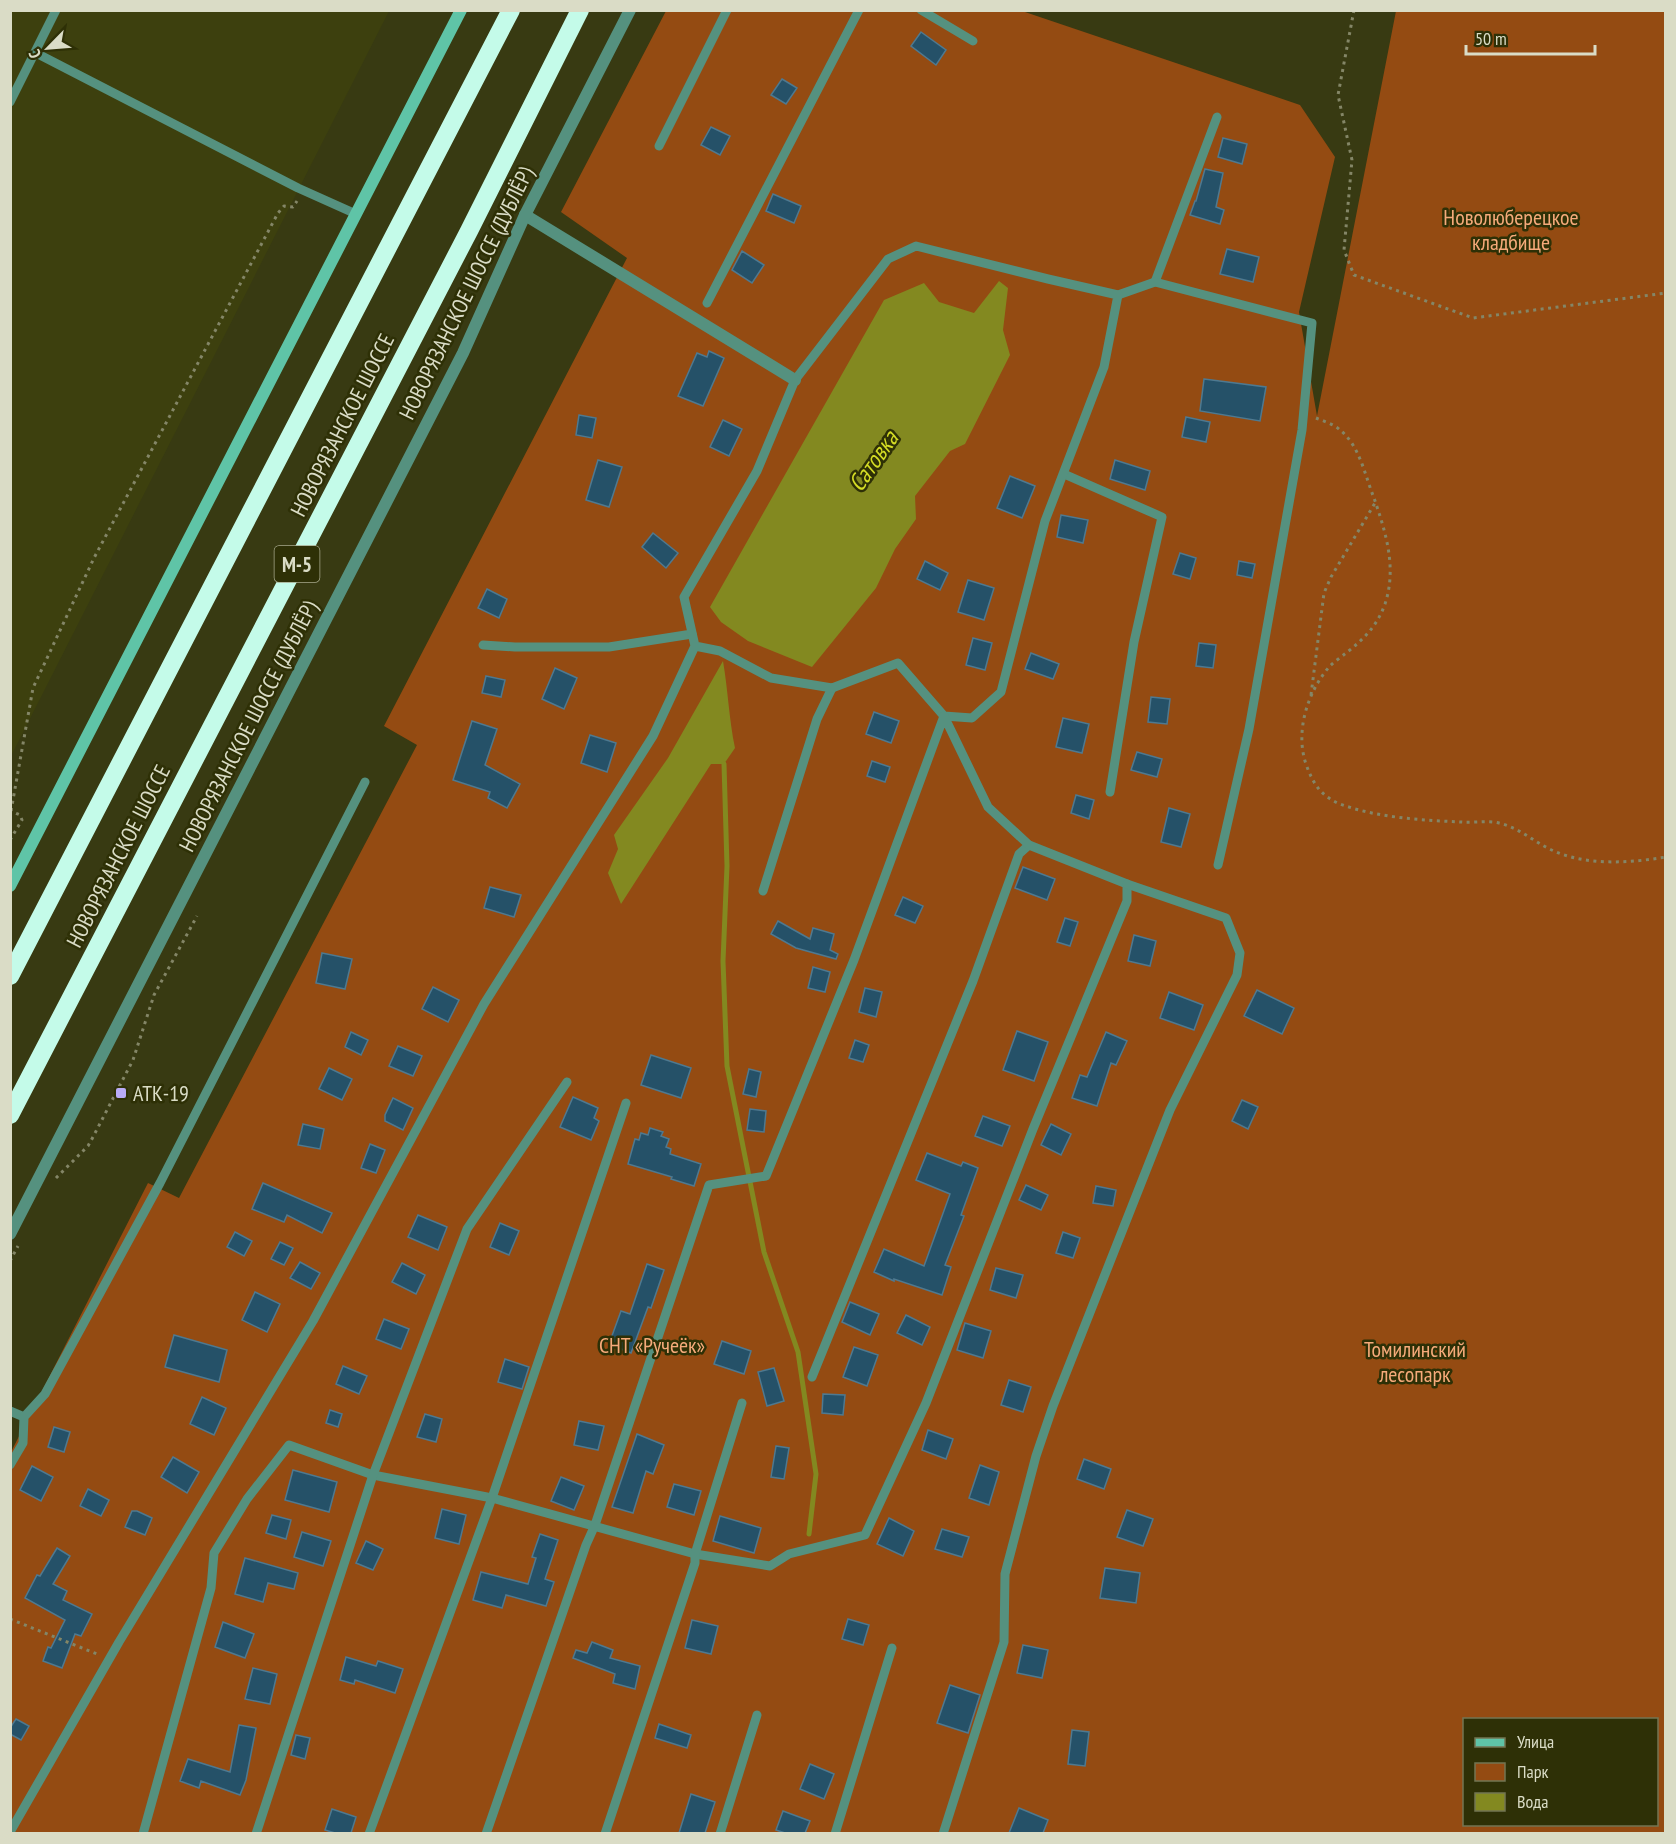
<svg xmlns="http://www.w3.org/2000/svg" width="1676" height="1844" viewBox="0 0 1676 1844" font-family="'PT Sans Narrow',sans-serif">
<style>
.built{fill:#3d400e}
.green{fill:#944b12;fill-rule:evenodd}
.water{fill:#838920}
.lines{fill:none;stroke-linecap:round;stroke-linejoin:round}
.stream{stroke:#838920;stroke-width:5}
.building{fill:#255168;stroke:#4e7990;stroke-width:1.5}
.path{stroke:#848667;stroke-width:3;stroke-dasharray:3 4.5;stroke-linecap:butt}
.lane{stroke:#55917f;stroke-width:9}
.street{stroke:#55917f;stroke-width:12}
.secondary{stroke:#5fc4a7;stroke-width:12}
.highway{stroke:#c4fbe9;stroke-width:18}
.poi-dot{fill:#b9abf7;stroke:#2e3006;stroke-width:2}
.labels{text-anchor:middle;dominant-baseline:central;stroke-width:5;stroke-linejoin:round;paint-order:stroke}
.shield{fill:#2e3006;stroke:#a6a88c;stroke-width:1.5}
.shield-label{font-size:21px;font-weight:bold;fill:#dadcc6}
.park-label{font-size:22px;fill:#f6aa7a;stroke:#2e3006}
.street-label{font-size:22px;fill:#dadcc6;stroke:#2e3006}
.poi-label{font-size:22px;fill:#dadcc6;stroke:#2e3006;text-anchor:start}
.water-label{font-size:24px;font-style:italic;fill:#d4dc25;stroke:#2e3006}
</style>
<rect width="100%" height="100%" fill="#383a12"/>
<polygon class="built" points="11,11 389,11 11,756"/>
<path class="green" d="M666 11H1022L1300 105 1335 157 1299 312 1317 416 1396 11H1665V1833L11 1834V1452L148 1183 179 1198 417 745 384 726 627 258 561 212ZM1464 1720H1656V1824H1464Z"/>
<g class="water">
<polygon points="999,281 1008,288 1003,330 1010,355 965,444 950,451 915,496 916,519 895,549 876,588 812,667 748,641 721,622 710,607 884,300 924,283 939,302 974,313"/>
<path d="M723 661C728 690 729 719 735 748L724 764H711L621 904 608 873 618 849 614 835 668 758Z"/>
</g>
<g class="lines">
<polyline class="stream" points="724,764 727,866 723,961 727,1066 764,1252 798,1352 816,1474 809,1534"/>
</g>
<g class="building">
<polygon points="921,32 946,50 936,65 911,46"/>
<polygon points="782,79 797,88 786,104 771,95"/>
<polygon points="711,127 730,136 720,155 701,145"/>
<polygon points="1223,138 1247,144 1242,164 1218,157"/>
<polygon points="1205,169 1223,173 1216,207 1224,210 1220,224 1190,215 1195,201 1196,201"/>
<polygon points="773,194 801,206 794,223 766,211"/>
<polygon points="1227,249 1259,257 1253,282 1220,274"/>
<polygon points="742,251 764,265 752,283 732,270"/>
<polygon points="709,351 724,358 703,406 678,396 697,353 707,357"/>
<polygon points="1204,379 1266,387 1260,421 1200,411"/>
<polygon points="579,415 596,418 592,438 576,435"/>
<polygon points="1186,417 1210,422 1206,442 1182,437"/>
<polygon points="723,420 742,429 729,456 710,447"/>
<polygon points="598,460 622,467 609,507 586,500"/>
<polygon points="1115,460 1150,471 1145,490 1110,479"/>
<polygon points="1010,476 1035,486 1022,518 997,508"/>
<polygon points="1061,515 1088,520 1083,543 1057,537"/>
<polygon points="653,533 678,553 666,568 642,547"/>
<polygon points="1180,553 1196,558 1190,579 1173,574"/>
<polygon points="925,561 948,573 940,590 917,579"/>
<polygon points="1239,561 1255,564 1252,578 1237,575"/>
<polygon points="968,580 994,588 984,620 958,612"/>
<polygon points="487,589 507,599 499,618 478,608"/>
<polygon points="973,638 992,643 985,670 966,665"/>
<polygon points="1199,643 1216,645 1213,668 1196,666"/>
<polygon points="1031,653 1059,664 1053,679 1025,669"/>
<polygon points="555,668 577,678 564,709 542,699"/>
<polygon points="486,676 505,680 501,697 482,693"/>
<polygon points="1151,697 1170,699 1167,724 1148,722"/>
<polygon points="874,712 899,721 891,743 866,734"/>
<polygon points="1063,718 1089,724 1082,753 1056,747"/>
<polygon points="472,721 497,729 485,765 520,784 507,808 488,798 490,792 453,780"/>
<polygon points="590,735 616,743 607,772 581,763"/>
<polygon points="1137,752 1162,759 1157,777 1131,770"/>
<polygon points="872,761 890,767 885,782 867,776"/>
<polygon points="1076,795 1094,800 1089,819 1071,813"/>
<polygon points="1169,808 1190,814 1181,847 1161,842"/>
<polygon points="1023,867 1055,879 1047,900 1015,888"/>
<polygon points="490,887 521,895 514,917 484,908"/>
<polygon points="903,897 923,906 915,923 895,915"/>
<polygon points="1065,918 1078,922 1070,946 1057,942"/>
<polygon points="778,921 810,939 813,928 834,934 830,950 838,954 836,959 796,948 771,934"/>
<polygon points="1134,935 1156,941 1150,966 1128,961"/>
<polygon points="322,953 352,959 345,989 316,983"/>
<polygon points="813,967 830,972 825,992 808,988"/>
<polygon points="433,987 459,1000 448,1022 422,1009"/>
<polygon points="865,988 882,992 876,1017 859,1012"/>
<polygon points="1257,990 1294,1008 1282,1034 1244,1016"/>
<polygon points="1169,992 1203,1005 1194,1030 1160,1018"/>
<polygon points="1017,1031 1048,1042 1034,1081 1003,1070"/>
<polygon points="351,1032 368,1040 361,1055 345,1047"/>
<polygon points="1106,1032 1127,1041 1116,1065 1111,1063 1097,1106 1072,1098 1080,1075 1087,1077"/>
<polygon points="855,1040 869,1045 863,1062 849,1058"/>
<polygon points="398,1046 422,1056 413,1076 389,1066"/>
<polygon points="651,1055 691,1068 681,1098 641,1085"/>
<polygon points="329,1068 352,1079 342,1100 319,1089"/>
<polygon points="749,1069 761,1072 756,1097 743,1094"/>
<polygon points="573,1097 598,1108 594,1118 599,1121 591,1140 560,1127"/>
<polygon points="393,1098 413,1108 403,1130 385,1121 385,1115"/>
<polygon points="1242,1100 1258,1107 1248,1129 1232,1121"/>
<polygon points="750,1109 766,1111 764,1132 747,1130"/>
<polygon points="983,1116 1010,1126 1002,1146 975,1136"/>
<polygon points="303,1124 324,1129 320,1149 298,1145"/>
<polygon points="1051,1124 1071,1134 1061,1155 1041,1145"/>
<polygon points="650,1128 663,1132 661,1136 669,1139 666,1147 671,1149 670,1154 701,1164 694,1186 671,1179 672,1177 628,1164 635,1139 639,1140 641,1133 648,1135"/>
<polygon points="370,1144 385,1150 376,1173 361,1168"/>
<polygon points="927,1153 961,1166 963,1162 978,1168 961,1215 964,1216 945,1265 951,1267 942,1295 894,1279 894,1281 874,1272 884,1249 924,1266 950,1194 916,1180"/>
<polygon points="263,1183 332,1213 322,1233 287,1215 284,1222 252,1209"/>
<polygon points="1026,1185 1048,1195 1041,1210 1019,1200"/>
<polygon points="1096,1186 1116,1190 1113,1206 1093,1203"/>
<polygon points="418,1215 447,1227 438,1250 408,1237"/>
<polygon points="500,1223 519,1231 509,1255 490,1247"/>
<polygon points="235,1232 252,1241 244,1256 227,1247"/>
<polygon points="1063,1232 1080,1238 1073,1258 1056,1253"/>
<polygon points="280,1242 293,1248 284,1265 271,1259"/>
<polygon points="300,1262 320,1273 311,1289 290,1278"/>
<polygon points="402,1263 425,1275 416,1294 392,1282"/>
<polygon points="647,1264 664,1270 651,1308 648,1307 631,1353 609,1344 621,1311 630,1314"/>
<polygon points="996,1268 1023,1275 1016,1298 990,1290"/>
<polygon points="255,1292 280,1304 267,1332 242,1320"/>
<polygon points="850,1302 879,1314 870,1335 842,1322"/>
<polygon points="906,1315 930,1327 922,1345 897,1333"/>
<polygon points="384,1319 409,1329 401,1349 376,1339"/>
<polygon points="965,1323 991,1331 983,1358 957,1350"/>
<polygon points="174,1335 227,1350 219,1382 165,1367"/>
<polygon points="722,1341 751,1351 744,1374 714,1364"/>
<polygon points="854,1347 878,1355 867,1386 843,1377"/>
<polygon points="505,1359 529,1367 522,1389 498,1382"/>
<polygon points="343,1366 367,1376 359,1394 336,1384"/>
<polygon points="774,1368 784,1401 767,1406 758,1372"/>
<polygon points="1009,1380 1031,1387 1023,1412 1001,1405"/>
<polygon points="823,1394 845,1395 843,1415 822,1413"/>
<polygon points="202,1397 226,1408 214,1435 190,1424"/>
<polygon points="330,1410 342,1414 338,1427 326,1423"/>
<polygon points="425,1414 442,1419 436,1442 417,1437"/>
<polygon points="579,1421 604,1426 598,1450 574,1445"/>
<polygon points="54,1427 70,1432 64,1452 48,1447"/>
<polygon points="928,1430 953,1439 946,1459 922,1450"/>
<polygon points="637,1434 664,1445 653,1474 646,1471 633,1513 612,1507"/>
<polygon points="776,1446 789,1448 784,1479 771,1477"/>
<polygon points="173,1457 199,1472 187,1493 161,1477"/>
<polygon points="1084,1459 1111,1469 1104,1489 1077,1479"/>
<polygon points="980,1465 999,1472 989,1505 969,1498"/>
<polygon points="32,1466 53,1477 41,1501 20,1490"/>
<polygon points="293,1470 337,1482 329,1512 285,1500"/>
<polygon points="561,1477 584,1486 574,1510 551,1501"/>
<polygon points="674,1484 701,1491 694,1515 667,1507"/>
<polygon points="88,1489 109,1500 101,1516 80,1506"/>
<polygon points="442,1509 466,1515 459,1544 435,1538"/>
<polygon points="1127,1510 1153,1519 1143,1546 1117,1537"/>
<polygon points="132,1511 137,1511 152,1518 145,1535 125,1527"/>
<polygon points="272,1515 291,1520 286,1539 266,1533"/>
<polygon points="720,1516 761,1528 754,1553 713,1541"/>
<polygon points="889,1518 914,1531 903,1556 877,1544"/>
<polygon points="942,1529 969,1537 962,1557 935,1549"/>
<polygon points="302,1532 331,1541 323,1566 294,1557"/>
<polygon points="540,1534 558,1540 545,1579 554,1582 546,1606 506,1595 502,1608 473,1600 481,1572 528,1584 536,1558 532,1557"/>
<polygon points="366,1541 383,1549 373,1570 356,1563"/>
<polygon points="57,1548 70,1556 53,1584 67,1591 63,1600 92,1614 81,1636 75,1634 62,1668 43,1661 48,1647 51,1648 65,1620 25,1598 37,1575 40,1576"/>
<polygon points="245,1558 298,1573 294,1589 268,1583 263,1602 235,1594"/>
<polygon points="1105,1568 1140,1573 1136,1603 1100,1598"/>
<polygon points="848,1619 869,1625 863,1645 842,1639"/>
<polygon points="692,1620 718,1626 711,1654 685,1648"/>
<polygon points="223,1622 254,1634 245,1658 215,1647"/>
<polygon points="592,1642 613,1650 610,1658 640,1666 635,1689 613,1683 615,1674 573,1658 576,1650 587,1653"/>
<polygon points="1023,1645 1048,1650 1042,1678 1017,1673"/>
<polygon points="346,1657 376,1666 378,1661 403,1669 395,1693 355,1680 354,1684 340,1680"/>
<polygon points="253,1668 277,1674 270,1704 245,1699"/>
<polygon points="950,1685 980,1695 968,1733 937,1723"/>
<polygon points="16,1719 29,1726 21,1740 10,1734 10,1728"/>
<polygon points="659,1724 691,1735 687,1748 655,1738"/>
<polygon points="239,1725 256,1728 246,1780 240,1795 201,1781 199,1788 180,1781 188,1759 230,1772"/>
<polygon points="1072,1730 1089,1732 1085,1766 1068,1764"/>
<polygon points="296,1735 310,1738 305,1759 291,1755"/>
<polygon points="810,1764 834,1774 824,1799 800,1789"/>
<polygon points="691,1794 715,1802 705,1833 679,1833"/>
<polygon points="1019,1808 1048,1820 1043,1833 1009,1833"/>
<polygon points="332,1809 356,1817 351,1833 335,1833 325,1830"/>
<polygon points="783,1811 810,1821 805,1833 785,1833 776,1830"/>
</g>
<g class="lines">
<g class="path">
<polyline points="1354,10 1338,95 1352,160 1344,250 1354,275 1473,318 1666,293"/>
<path d="M1316 418C1323 421 1334 424 1340 430 1360 446 1365 476 1374 498 1386 533 1397 568 1385 604 1377 626 1364 639 1346 653 1341 657 1334 662 1329 667 1307 693 1295 732 1306 764 1313 784 1321 796 1340 804 1378 818 1421 820 1461 822 1471 823 1482 821 1493 822 1517 825 1533 842 1554 851 1588 866 1630 863 1666 857"/>
<polyline points="1311,695 1324,593 1331,577 1375,503"/>
<polyline points="11,811 33,688 94,558 278,213 284,206 293,207 297,201"/>
<polyline points="10,840 22,820 20,815 11,811"/>
<polyline points="56,1178 88,1146 93,1137 133,1060 154,995 197,916"/>
<polyline points="10,1261 18,1246"/>
<polyline points="10,1619 97,1654"/>
</g>
<g class="lane">
<polyline points="921,10 973,41"/>
<polyline points="36,53 298,188 356,214"/>
<polyline points="10,102 56,10"/>
<polyline points="659,146 727,10"/>
<polyline points="1155,282 1217,117"/>
<polyline points="1118,295 1155,282 1312,323 1302,430 1249,729 1218,865"/>
<polyline points="707,303 859,10"/>
<polyline points="1064,474 1162,517 1134,642 1110,792"/>
<polyline points="483,645 515,647 609,647 692,634"/>
<polyline points="763,891 817,719 832,688"/>
<polyline points="812,1377 973,981 1019,854 1029,845"/>
<polyline points="10,1411 24,1417"/>
<polyline points="10,1465 23,1443 24,1417 45,1394 160,1183 365,782"/>
<polyline points="10,1832 119,1642 313,1321 484,1004 653,736 695,646 720,651 771,678 832,688 898,663 944,716 972,718 1001,692 1045,521 1104,367 1118,295 1048,279 916,246 888,259 795,380 757,471 684,597 695,646"/>
<polyline points="143,1834 211,1588 214,1553 247,1499 289,1445 373,1475 492,1498 695,1554 770,1566 789,1554 865,1535 926,1403 1033,1129 1127,901 1127,884 1029,845 988,807 944,716 854,960 766,1176 709,1185 595,1525 586,1545 486,1834"/>
<polyline points="256,1834 373,1475 467,1229 567,1082"/>
<polyline points="369,1834 492,1498 626,1103"/>
<polyline points="605,1834 695,1563 695,1554 742,1403"/>
<polyline points="720,1834 757,1715"/>
<polyline points="835,1834 892,1648"/>
<polyline points="943,1834 1004,1642 1005,1574 1036,1456 1053,1406 1170,1110 1237,975 1240,953 1226,918 1127,884"/>
</g>
<g class="street">
<polyline points="525,215 795,380"/>
<polyline points="10,1234 463,353 525,215 630,10"/>
</g>
<polyline class="secondary" points="10,886 461,10"/>
<g class="highway">
<polyline points="10,976 511,10"/>
<polyline points="10,1115 469,231 580,10"/>
</g>
</g>
<rect class="poi-dot" x="115" y="1087" width="12" height="12" rx="3"/>
<g class="labels">
<rect class="shield" x="274.5" y="546" width="45" height="36" rx="4.5"/>
<g class="shield-label">
<text x="297" y="564">М-5</text>
</g>
<g class="park-label">
<text x="1511" y="217">Новолюберецкое<tspan x="1511" dy="25">кладбище</tspan></text>
<text x="652" y="1345">СНТ «Ручеёк»</text>
<text x="1415" y="1349">Томилинский<tspan x="1415" dy="25">лесопарк</tspan></text>
</g>
<g class="street-label">
<text transform="translate(466 293) rotate(-64)">НОВОРЯЗАНСКОЕ ШОССЕ (ДУБЛЁР)</text>
<text transform="translate(342 425) rotate(-63)">НОВОРЯЗАНСКОЕ ШОССЕ</text>
<text transform="translate(248 726) rotate(-63)">НОВОРЯЗАНСКОЕ ШОССЕ (ДУБЛЁР)</text>
<text transform="translate(118 856) rotate(-63)">НОВОРЯЗАНСКОЕ ШОССЕ</text>
</g>
<g class="poi-label">
<text x="133" y="1093">АТК-19</text>
</g>
<g class="water-label">
<text transform="translate(873 461) rotate(-55)">Сатовка</text>
</g>
</g>
<rect width="1676" height="1844" fill="none" stroke="#dadcc6" stroke-width="24"/>
<rect x="1463" y="1718" width="195" height="108" fill="#2e3006" stroke="#737553" stroke-width="1.5"/>
<rect x="1475" y="1738" width="30" height="9" fill="#5fc4a7" stroke="#737553" stroke-width="1.5"/>
<text x="1517" y="1748" font-size="18" fill="#dadcc6">Улица</text>
<rect x="1475" y="1763" width="30" height="18" fill="#944b12" stroke="#737553" stroke-width="1.5"/>
<text x="1517" y="1778" font-size="18" fill="#dadcc6">Парк</text>
<rect x="1475" y="1793" width="30" height="18" fill="#838920" stroke="#737553" stroke-width="1.5"/>
<text x="1517" y="1808" font-size="18" fill="#dadcc6">Вода</text>
<g transform="translate(48 48) rotate(245)" stroke="#2e3006" stroke-width="4.5" paint-order="stroke">
<path d="M0-4.5L10 22L0 15L-10 22Z" fill="#dadcc6"/>
<text y="-9" font-size="16" font-weight="bold" text-anchor="middle" fill="#dadcc6">С</text>
</g>
<path d="M1466 45v9h129v-9" fill="none" stroke="#dadcc6" stroke-width="3"/>
<text x="1475" y="45" font-size="18" fill="#dadcc6" stroke="#2e3006" stroke-width="4.5" paint-order="stroke">50 m</text>
</svg>
